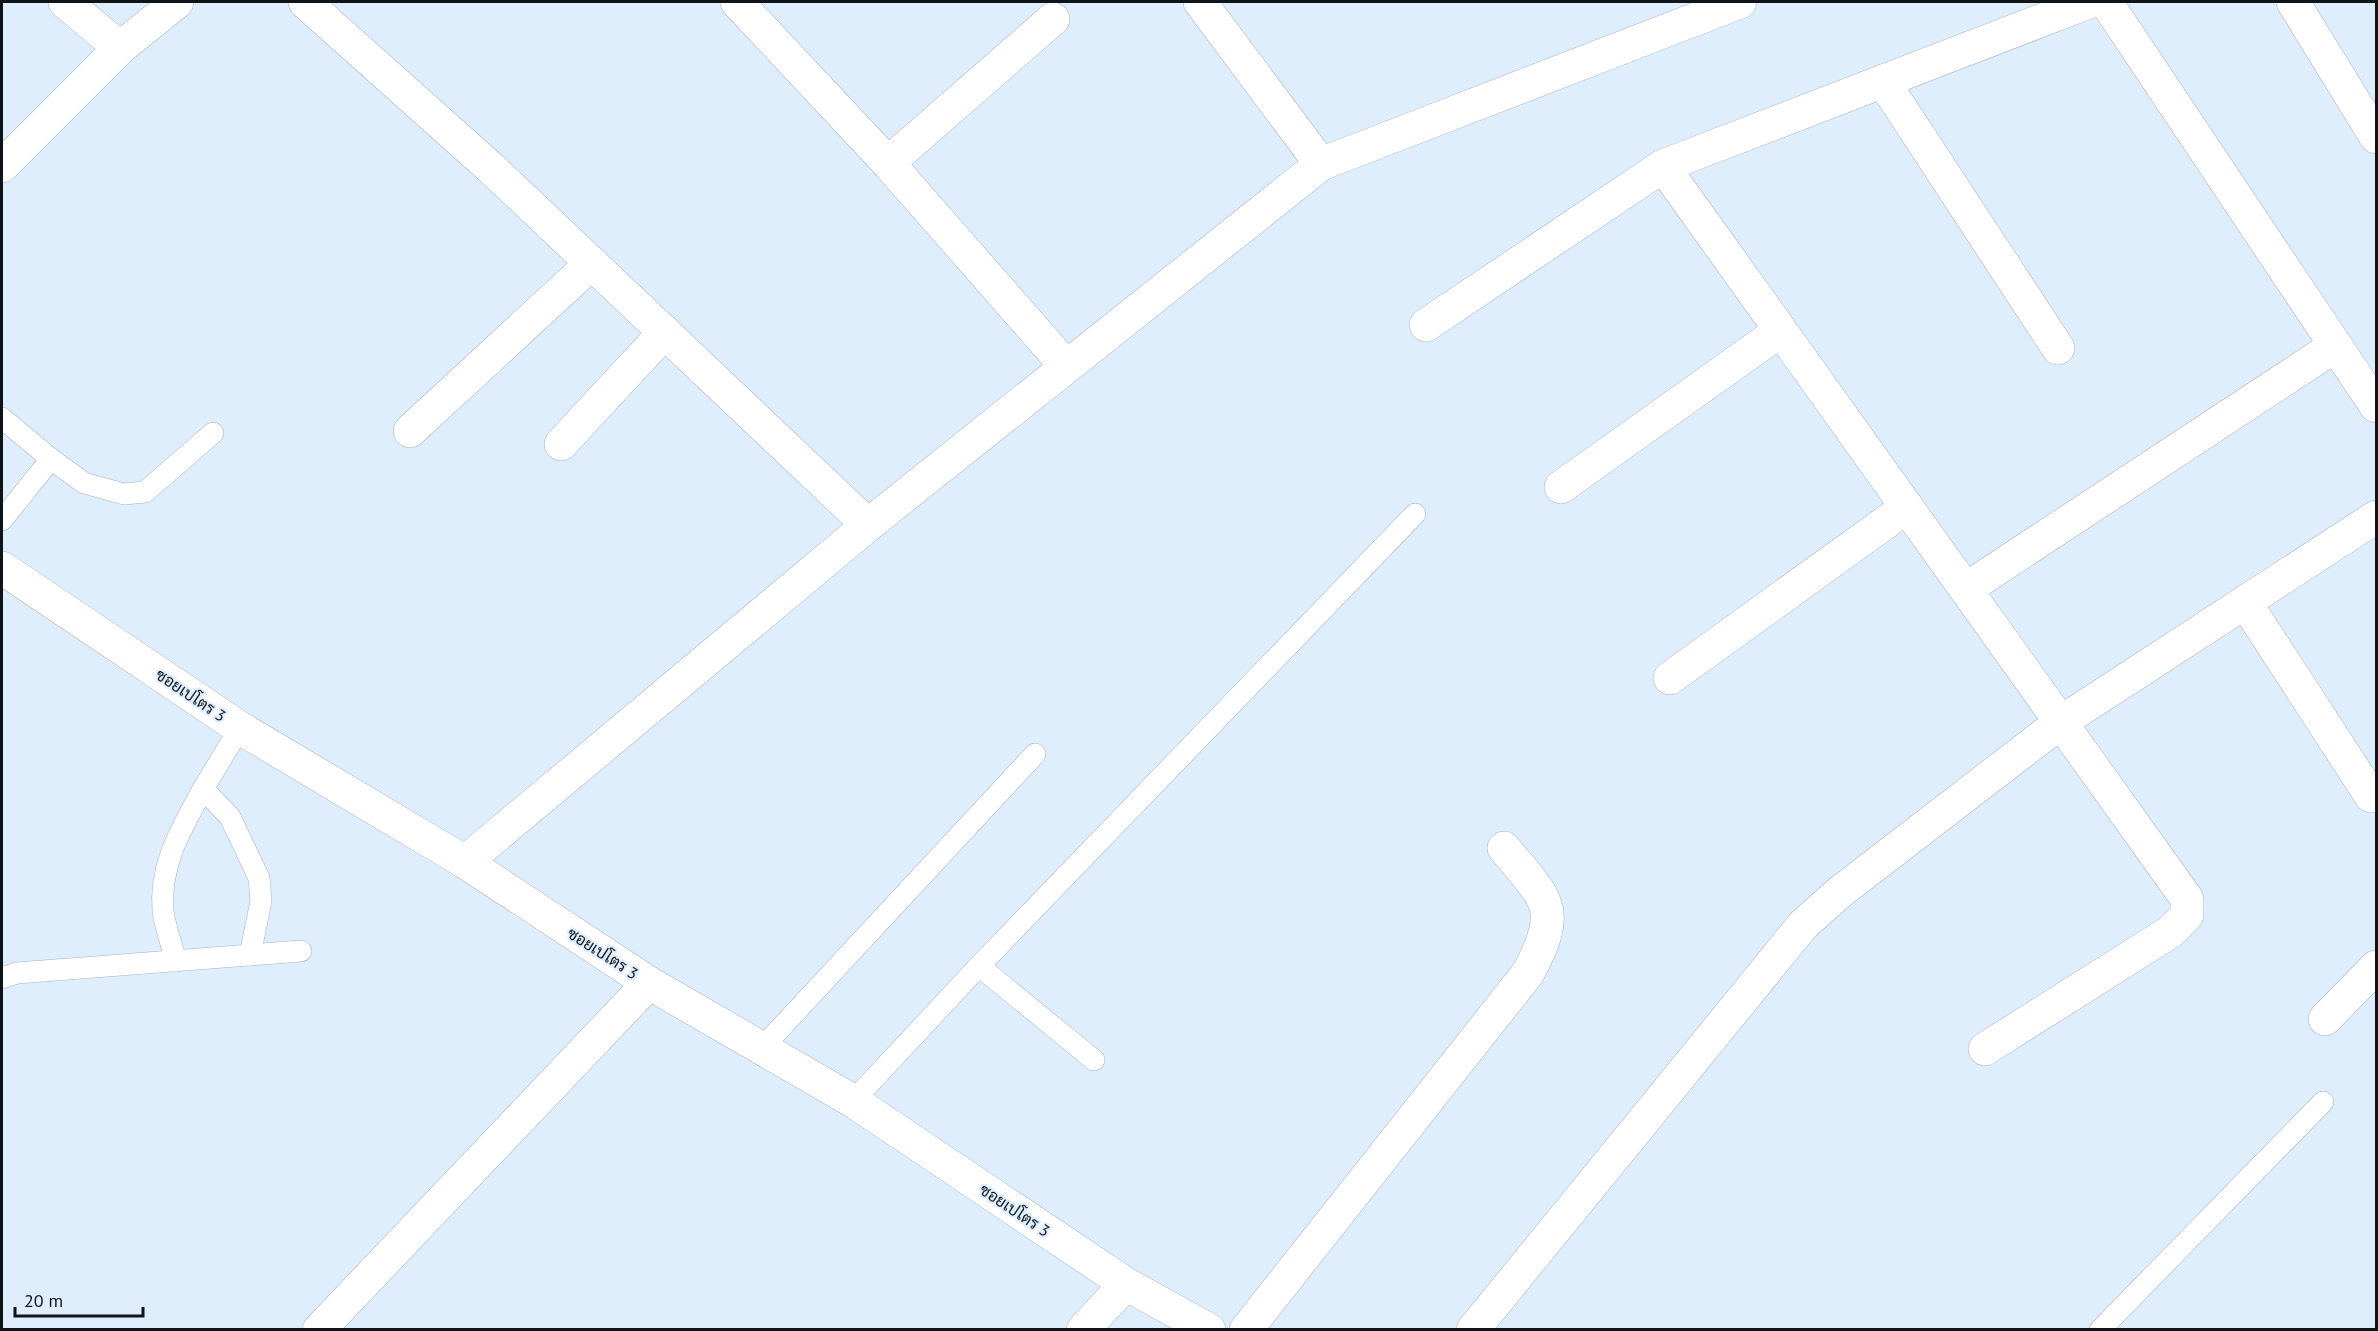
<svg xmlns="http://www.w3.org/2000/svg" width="2378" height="1331" viewBox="0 0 2378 1331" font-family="'PT Sans',Sarabun,sans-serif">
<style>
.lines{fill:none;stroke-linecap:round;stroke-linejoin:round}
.lane-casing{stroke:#a4b2c0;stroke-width:22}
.street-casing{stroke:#a4b2c0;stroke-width:34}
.lane{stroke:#fff;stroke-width:21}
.street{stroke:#fff;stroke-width:33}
.labels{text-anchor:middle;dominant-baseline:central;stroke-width:4.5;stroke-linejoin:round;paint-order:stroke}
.street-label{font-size:16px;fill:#0f1419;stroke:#dfeefd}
</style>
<rect width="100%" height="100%" fill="#dfeefd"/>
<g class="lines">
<g class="lane-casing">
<g id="lane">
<polyline points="2,418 51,459"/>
<polyline points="2,520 51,459 84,483 124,494 145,492 213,433"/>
<polyline points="240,728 203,789 230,817 259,878 261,901 250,955"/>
<path d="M176 961C172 945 165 927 163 911 159 864 182 828 203 789"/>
<polyline points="979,966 1094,1060"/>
<polyline points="2,978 17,973 301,951"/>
<polyline points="762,1048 1035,754"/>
<polyline points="853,1101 979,966 1415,514"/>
<polyline points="2100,1330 2323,1102"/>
</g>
</g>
<g class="street-casing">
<g id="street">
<polyline points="65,2 120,48"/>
<polyline points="305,2 492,169 868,525"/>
<polyline points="737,2 888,163 1066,366"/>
<polyline points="1200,2 1321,164"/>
<polyline points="2106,2 2376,406"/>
<polyline points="2293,2 2376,137"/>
<polyline points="1883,81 2058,348"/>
<polyline points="888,163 1053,19"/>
<polyline points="2,166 120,48 177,2"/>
<polyline points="1663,166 2089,2"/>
<polyline points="1426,325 1663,166 2187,899 2187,915 2170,932 1985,1049"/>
<polyline points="410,431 592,263"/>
<polyline points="561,444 665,332"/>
<polyline points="1561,487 1780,331"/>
<polyline points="2,568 240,728 465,862 649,983 853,1101 1126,1284 1209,1330"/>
<polyline points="1966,589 2335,346"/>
<polyline points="2245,602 2371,796"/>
<polyline points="1670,678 1907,507"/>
<polyline points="465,862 868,525 1321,164 1740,2"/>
<polyline points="2325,1019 2376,967"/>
<polyline points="319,1330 649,983"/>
<polyline points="1083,1330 1126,1284"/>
<path d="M1246 1330 1528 973C1564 907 1546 899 1504 848"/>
<polyline points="1473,1330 1803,925 1840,892 2061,722 2376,517"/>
</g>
</g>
<use href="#lane" class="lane"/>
<use href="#street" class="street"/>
</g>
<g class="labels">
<g class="street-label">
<text transform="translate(191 695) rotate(34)">ซอยเปโตร 3</text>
<text transform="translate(603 953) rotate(33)">ซอยเปโตร 3</text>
<text transform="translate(1015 1210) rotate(34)">ซอยเปโตร 3</text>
</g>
</g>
<rect width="2378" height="1331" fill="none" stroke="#0f1419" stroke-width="6"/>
<path d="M15 1307v9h128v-9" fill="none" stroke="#0f1419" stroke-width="3"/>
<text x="24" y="1307" font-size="18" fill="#0f1419" stroke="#dfeefd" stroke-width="4.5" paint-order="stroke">20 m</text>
</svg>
